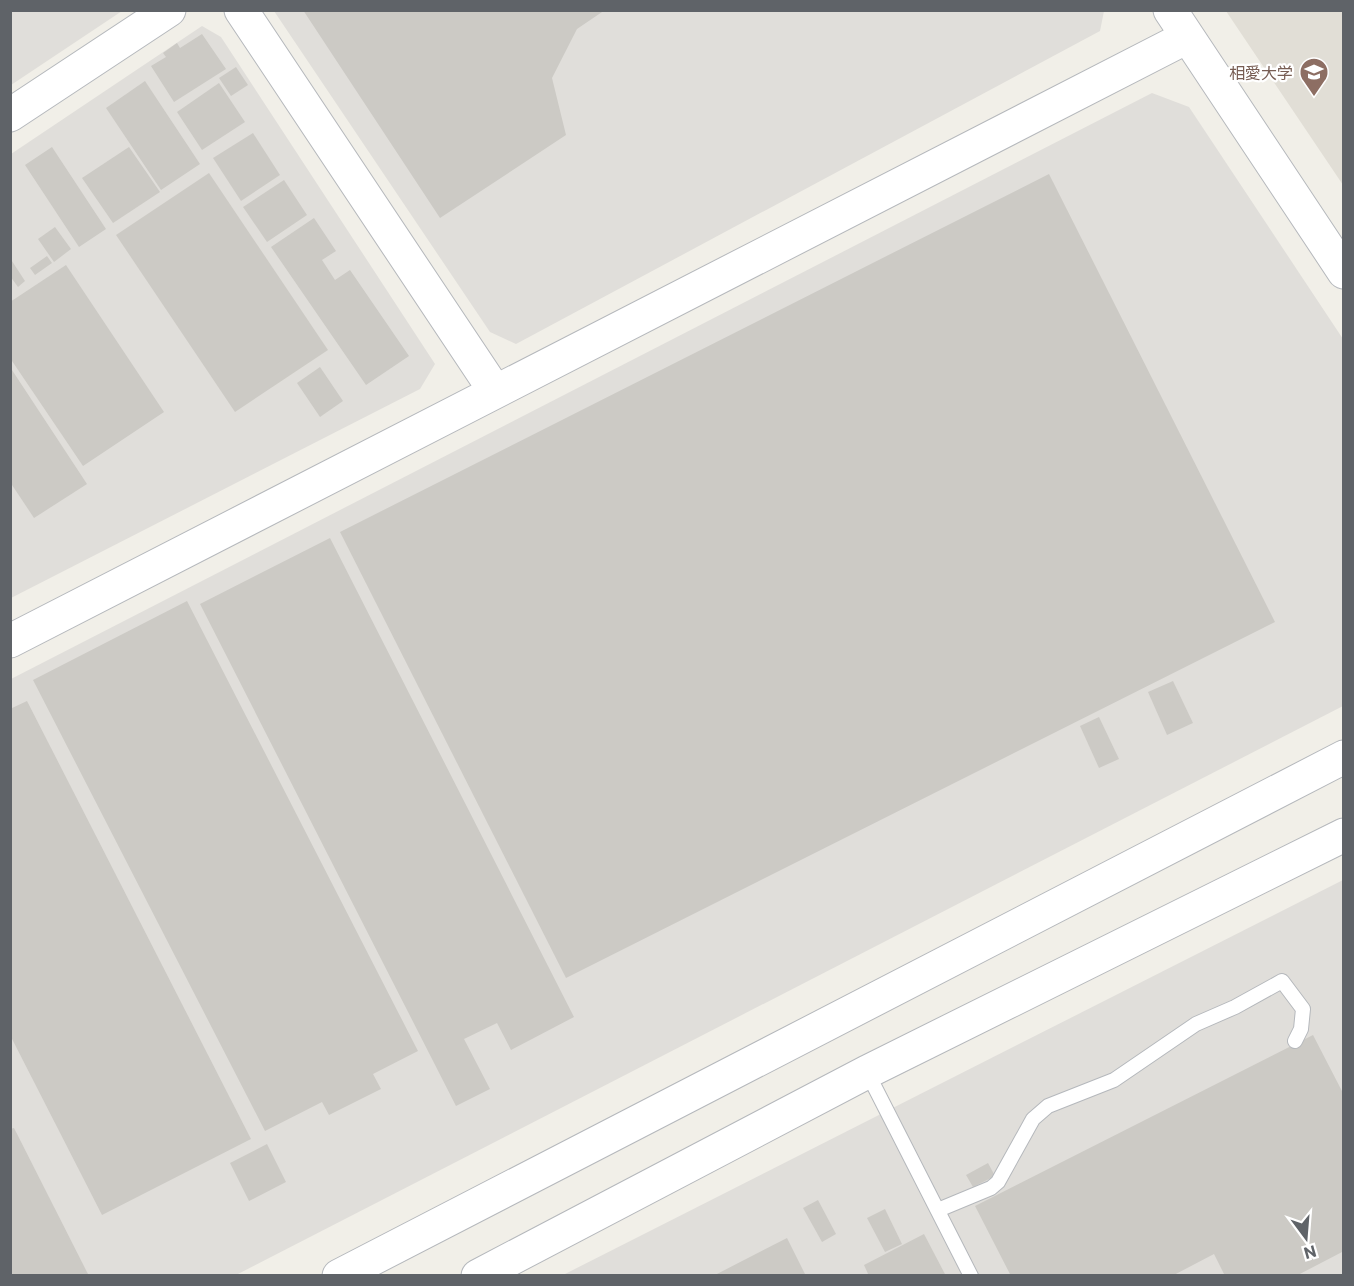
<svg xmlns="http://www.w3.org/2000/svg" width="1354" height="1286" viewBox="0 0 1354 1286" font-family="Commissioner,'Noto Sans JP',sans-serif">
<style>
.industrial{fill:#e0deda}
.education{fill:#e1ded6}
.building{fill:#cccac5}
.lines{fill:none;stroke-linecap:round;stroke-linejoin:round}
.service-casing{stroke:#b5b8bc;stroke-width:16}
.tertiary-casing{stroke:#b5b8bc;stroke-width:35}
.service{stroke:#fff;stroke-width:14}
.tertiary{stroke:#fff;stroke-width:33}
.labels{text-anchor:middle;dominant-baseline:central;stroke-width:4.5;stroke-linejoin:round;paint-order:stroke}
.education-label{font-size:16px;fill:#785e54;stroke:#fff;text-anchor:end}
</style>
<rect width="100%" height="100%" fill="#f1efe8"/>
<g class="industrial">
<polygon points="11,10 122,10 122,11 11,85"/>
<polygon points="274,11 1104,11 1100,31 516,344 490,332"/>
<polygon points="202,26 221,37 435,364 420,389 11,598 11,154"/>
<polygon points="1152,93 1189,107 1343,339 1343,706 236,1275 11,1276 11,679"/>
<polygon points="1343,880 1343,1275 563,1275"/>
</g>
<polygon class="education" points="1226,11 1343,11 1343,185"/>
<g class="building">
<polygon points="303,10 605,10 577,29 552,78 566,135 440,218"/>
<polygon points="202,34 226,69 174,102 151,66 166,57 163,53 177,43 180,48"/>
<polygon points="236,67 248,85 231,96 219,78"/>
<polygon points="145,81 200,164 161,190 106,108"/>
<polygon points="219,83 245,122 202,150 177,112"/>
<polygon points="253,133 280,175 241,201 213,158"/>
<polygon points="52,147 106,229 79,247 25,165"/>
<polygon points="129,147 160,192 113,223 82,178"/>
<polygon points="209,173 328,350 235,412 116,235"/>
<polygon points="1049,174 1275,622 566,978 340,532"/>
<polygon points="284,180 307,215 267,242 243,207"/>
<polygon points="314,218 336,251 322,260 335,280 350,270 409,356 366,385 271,247"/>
<polygon points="55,227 71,249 54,262 38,239"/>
<polygon points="47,256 52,263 35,275 30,268"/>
<polygon points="10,258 25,281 18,287 10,276"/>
<polygon points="66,265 164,412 83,466 10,358 10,302"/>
<polygon points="10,367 87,484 34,518 10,482"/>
<polygon points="320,367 343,401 320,417 297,383"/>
<polygon points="330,538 574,1017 511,1050 497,1023 464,1039 490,1089 456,1106 200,604"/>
<polygon points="187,601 418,1051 373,1074 381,1089 329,1115 322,1102 265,1131 33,680"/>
<polygon points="1173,681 1193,723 1167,735 1148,692"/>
<polygon points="27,701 251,1139 102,1215 10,1035 10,709"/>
<polygon points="1099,717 1119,759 1099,768 1080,726"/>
<polygon points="1313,1035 1344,1095 1344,1251 1296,1276 1225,1276 1214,1254 1172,1276 1011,1276 975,1206"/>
<polygon points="14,1128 89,1276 10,1276 10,1129"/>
<polygon points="267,1144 286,1182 249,1201 230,1163"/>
<polygon points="988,1163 995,1176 973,1187 966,1175"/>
<polygon points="818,1200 836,1234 822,1242 803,1208"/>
<polygon points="885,1209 902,1244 885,1252 867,1218"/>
<polygon points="924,1234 946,1276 869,1276 864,1265"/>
<polygon points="787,1238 806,1276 713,1276"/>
</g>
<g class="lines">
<g class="service-casing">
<g id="service">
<polyline points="867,1072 971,1276"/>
<polyline points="938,1210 991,1188 998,1182 1033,1119 1048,1106 1114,1080 1196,1024 1235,1007 1282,981 1303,1009 1301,1029 1295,1041"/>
</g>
</g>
<g class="tertiary-casing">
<g id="tertiary">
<polyline points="241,10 495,391"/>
<polyline points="1170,10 1344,272"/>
<polyline points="10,115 169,10"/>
<polyline points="10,641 1187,37"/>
<polyline points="339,1276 1344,757"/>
<polyline points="478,1276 867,1072 1344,835"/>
</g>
</g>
<use href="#service" class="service"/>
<use href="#tertiary" class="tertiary"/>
</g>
<defs>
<g id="university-pin" transform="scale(1.5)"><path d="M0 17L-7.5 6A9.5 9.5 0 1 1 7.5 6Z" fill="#8d6e63" stroke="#fff"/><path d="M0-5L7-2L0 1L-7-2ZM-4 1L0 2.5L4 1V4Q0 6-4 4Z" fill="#fff"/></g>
</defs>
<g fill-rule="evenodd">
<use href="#university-pin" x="1314" y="72"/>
</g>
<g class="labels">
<g class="education-label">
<text x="1293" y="72">相愛大学</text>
</g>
</g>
<rect width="1354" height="1286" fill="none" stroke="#5f6368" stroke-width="24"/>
<g transform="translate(1306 1238) rotate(164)" stroke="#ffffff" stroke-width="4.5" paint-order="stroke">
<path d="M0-4.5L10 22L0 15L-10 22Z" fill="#5f6368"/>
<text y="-9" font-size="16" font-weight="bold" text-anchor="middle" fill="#5f6368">N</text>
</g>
</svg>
